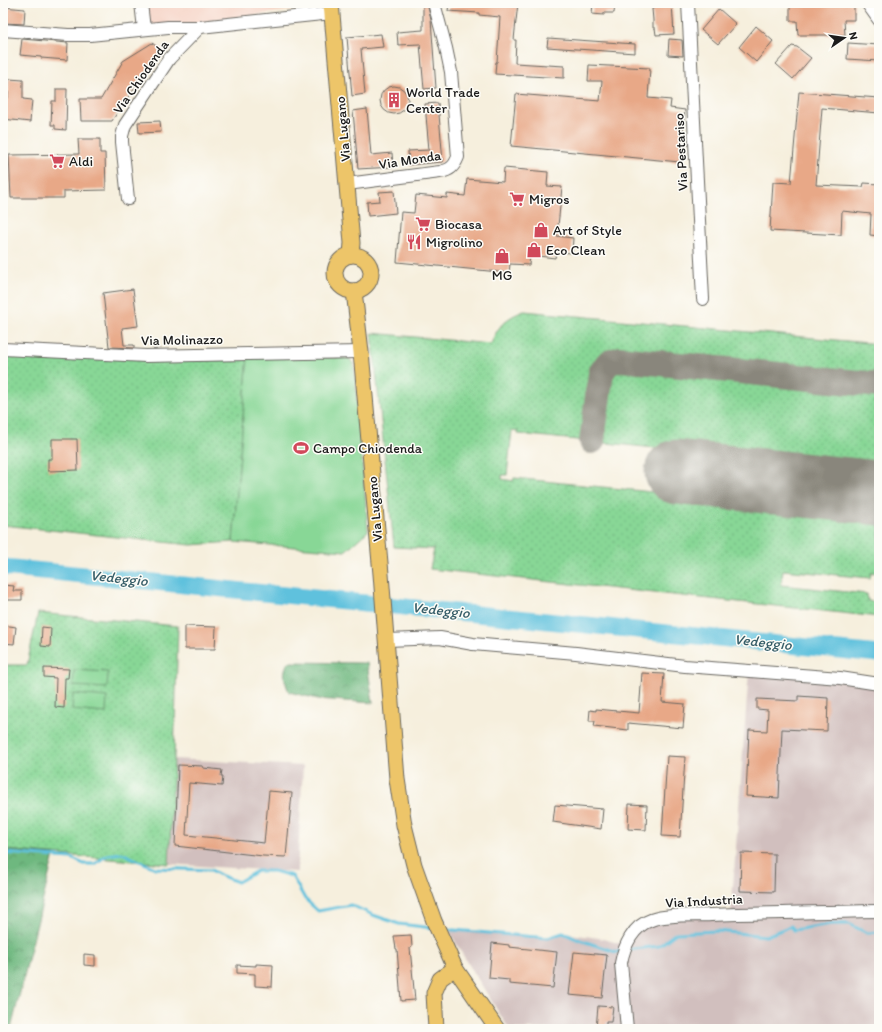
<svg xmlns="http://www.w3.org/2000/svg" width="882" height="1032" viewBox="0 0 882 1032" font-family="Itim,sans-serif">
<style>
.built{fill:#f6d2c4}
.industrial{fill:#d1bfbe}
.green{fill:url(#green-dots);stroke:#527a59}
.forest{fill:url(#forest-crowns);stroke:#456a4e}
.pitch{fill:#88d796;stroke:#527a59}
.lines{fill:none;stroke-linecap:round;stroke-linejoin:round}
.stream{stroke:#5fc1dd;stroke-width:3}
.river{stroke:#5fc1dd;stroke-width:17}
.taxiway{stroke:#89867c;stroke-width:26}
.runway{stroke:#89867c;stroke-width:65}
.building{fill:#e8a887}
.minor-casing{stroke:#686660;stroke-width:14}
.major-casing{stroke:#686660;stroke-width:17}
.minor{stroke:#fff;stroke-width:12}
.major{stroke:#edc569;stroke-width:15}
.labels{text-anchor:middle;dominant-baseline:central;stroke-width:3;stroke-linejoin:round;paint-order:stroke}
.street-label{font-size:14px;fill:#1c1c1c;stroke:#fdfcf7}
.poi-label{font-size:14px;fill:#1c1c1c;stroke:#fdfcf7;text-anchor:start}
.water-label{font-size:15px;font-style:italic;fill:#375e69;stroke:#fdfcf7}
</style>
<defs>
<pattern id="green-dots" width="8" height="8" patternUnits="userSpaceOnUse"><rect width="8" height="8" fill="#88d796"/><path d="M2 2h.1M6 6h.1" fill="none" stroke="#75b881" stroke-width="1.8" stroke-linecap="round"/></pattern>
<pattern id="forest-crowns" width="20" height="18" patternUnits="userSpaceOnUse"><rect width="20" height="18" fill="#6eb87f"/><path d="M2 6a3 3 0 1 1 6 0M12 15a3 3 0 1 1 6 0" fill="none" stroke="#5a9567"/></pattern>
</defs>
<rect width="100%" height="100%" fill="#fdfcf7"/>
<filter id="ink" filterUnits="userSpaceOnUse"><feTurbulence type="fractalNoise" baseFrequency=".025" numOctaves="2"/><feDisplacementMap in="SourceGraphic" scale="8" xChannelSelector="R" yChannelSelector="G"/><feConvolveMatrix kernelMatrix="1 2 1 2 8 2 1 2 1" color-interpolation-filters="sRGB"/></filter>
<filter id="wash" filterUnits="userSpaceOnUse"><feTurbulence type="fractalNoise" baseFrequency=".012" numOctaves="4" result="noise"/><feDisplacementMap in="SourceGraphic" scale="16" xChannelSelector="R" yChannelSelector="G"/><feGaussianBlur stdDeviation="0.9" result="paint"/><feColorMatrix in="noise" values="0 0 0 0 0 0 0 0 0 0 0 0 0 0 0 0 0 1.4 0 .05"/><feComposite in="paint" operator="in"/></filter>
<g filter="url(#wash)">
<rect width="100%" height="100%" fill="#f6efdd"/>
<polygon class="built" points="141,3 322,3 322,6 168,27 144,29"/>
<g class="industrial">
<polygon points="749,670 879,685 879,1029 509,1029 461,952 449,930 548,938 563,933 599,938 626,945 650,920 731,914"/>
<polygon points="174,759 303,766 297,872 169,864"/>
</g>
<g class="green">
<path d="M524 311 879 344V471L518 434V431L512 430 507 475H502V479L513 481 514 478 879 515V572L871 573 870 578 783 570 781 585 867 594 868 601 879 603V617L430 569 434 549 394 547 372 333 491 344C498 326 505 318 524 311Z"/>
<polygon points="3,353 235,360 248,356 233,542 191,545 3,525"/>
<polygon points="38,613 178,626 174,759 169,864 3,850 3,665 27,665"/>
</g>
<g class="forest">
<path d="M288 662 367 663 373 703 318 699 289 692C284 679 282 674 288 662Z"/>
<polygon points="3,850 54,855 11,1029 3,1029"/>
</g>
<g class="pitch">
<polygon points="248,356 349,358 354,365 368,531 345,551 233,542"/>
<polygon points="74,670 108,672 107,688 73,686"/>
<polygon points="73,694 107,697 106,713 72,710"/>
</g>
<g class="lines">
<g class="stream">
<polyline points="3,853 71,858 84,864 95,864 107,855 122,853 155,868 211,870 222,876 238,882 257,871 274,871 292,876 305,899 318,911 351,905 373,915 399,924 433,928"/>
<polyline points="442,929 548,938 563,933 577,939 616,952 620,951"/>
<polyline points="627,950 659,946 676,933 717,931 766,936 791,926 794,930 831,924 849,924 867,933 879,932"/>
</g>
<polyline class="river" points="3,567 879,654"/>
<polyline class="taxiway" points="592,441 601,373 608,363 620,359 879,385"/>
<polyline class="runway" points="677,472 879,493"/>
</g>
<g id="blocks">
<g class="building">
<polygon points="423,3 427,3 431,20 436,88 424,89 420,44 398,45 397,32 423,30"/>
<polygon points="449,3 518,3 515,30 514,40 516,40 515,63 564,66 564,78 495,74 496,62 497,62 500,17 479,15 479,13 448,11"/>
<polygon points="593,3 615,3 614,13 604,13 604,15 592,14"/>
<polygon points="654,3 672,3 674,34 656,35 655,28 653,28 653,20 652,9 654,8"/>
<polygon points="790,3 854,3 854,20 844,20 845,35 798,35 797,21 790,21"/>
<polygon points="3,7 25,9 24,24 3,23"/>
<polygon points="719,9 736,24 718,44 701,30"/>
<polygon points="756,26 773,41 756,62 739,47"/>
<polygon points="381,34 383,47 361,49 365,94 352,96 347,37"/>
<polygon points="548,38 635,44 635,53 547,47"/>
<polygon points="22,39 68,43 67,60 41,58 41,57 20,55"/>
<polygon points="669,39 682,40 683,56 668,55"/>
<polygon points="152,43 163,51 147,72 137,82 138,84 135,88 125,101 115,111 117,113 112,121 81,121 80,99 101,99 123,61"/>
<polygon points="848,43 879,45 879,61 847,59"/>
<polygon points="792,46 797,47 811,58 793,79 776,64"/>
<polygon points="589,65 650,68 648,98 671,100 670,108 685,110 680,162 511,146 516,94 600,101 602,81 588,81"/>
<polygon points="9,79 23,80 23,99 32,100 30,122 3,119 3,97 8,98"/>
<circle cx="394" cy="100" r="14"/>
<polygon points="56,89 67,89 66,130 55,129 55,125 51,125 52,101 56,101"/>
<polygon points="799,92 879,98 879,113 822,108 816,185 863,187 864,183 879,184 879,236 870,235 871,214 842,211 841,235 770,231 773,182 791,183"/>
<polygon points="438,103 443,162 409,165 408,151 429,150 425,104"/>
<polygon points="367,109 371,155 392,153 393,167 358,169 353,111"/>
<polygon points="160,121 161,132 139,133 138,122"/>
<polygon points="78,139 100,139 100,153 105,153 106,190 64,191 64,198 11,198 9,155 79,154"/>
<polygon points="504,168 548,172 547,186 562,187 557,236 573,238 572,253 556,252 555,258 530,255 529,265 510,264 509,273 397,262 401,212 414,213 416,195 447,198 447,194 465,196 467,179 503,182"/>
<polygon points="394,191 396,213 368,216 367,202 380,201 379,192"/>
<polygon points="133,289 138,326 122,328 124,345 134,345 134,348 109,347 103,293"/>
<polygon points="52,439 77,439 78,470 48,471 48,459 52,459"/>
<polygon points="3,585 14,586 13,591 22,591 22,600 4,600"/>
<polygon points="3,625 16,627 14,644 3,643"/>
<polygon points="185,626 216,627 215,649 185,649"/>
<polygon points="42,627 51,628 50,647 41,646"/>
<polygon points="44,668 69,669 68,678 65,678 64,708 55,707 56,678 44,677"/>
<polygon points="642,673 664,674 662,702 685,704 683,728 628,723 628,730 594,726 595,721 589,721 590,710 596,711 596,709 639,713"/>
<polygon points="798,696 828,698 827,731 782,729 779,798 746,796 749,730 767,731 768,710 757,709 757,699 798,701"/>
<polygon points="667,756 685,757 680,837 662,836"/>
<polygon points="178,765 203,766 203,768 222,770 221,776 223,776 222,786 189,783 186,835 264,843 269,791 292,793 286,857 263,856 175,846"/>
<polygon points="629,804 647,805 646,830 628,829"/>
<polygon points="555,805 603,809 601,829 553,822"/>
<polygon points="741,853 775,854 774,892 740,891"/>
<polygon points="411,935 412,947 410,948 415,1000 401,1001 397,949 396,949 394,936"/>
<polygon points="492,943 509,945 509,947 557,952 553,988 509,984 509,980 489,978"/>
<polygon points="574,952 607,955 602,998 569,995"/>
<polygon points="84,954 95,955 95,966 84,965"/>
<polygon points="256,964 273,965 272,987 255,986 255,974 237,973 237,965 256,966"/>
<polygon points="598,1006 613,1007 611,1022 606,1022 606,1029 596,1029"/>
</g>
</g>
</g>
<g filter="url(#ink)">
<use href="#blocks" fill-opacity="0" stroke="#686660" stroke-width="1"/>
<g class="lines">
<g class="minor-casing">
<g id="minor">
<polyline points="141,3 144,29"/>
<polyline points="688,3 703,299"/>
<polyline points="867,3 879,20"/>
<polyline points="3,30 68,35 90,35 168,27 200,27 228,24 332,13"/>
<path d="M347 184 440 172C450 170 454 167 458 157L451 72 446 48 434 3"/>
<polyline points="128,199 122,142 122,136 125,125 169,59 200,27"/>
<polyline points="3,349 146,356 361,352"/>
<polyline points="387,640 440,638 473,644 576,653 685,666 840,678 879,684"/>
<path d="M627 1029 621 963C624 946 633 926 651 920 669 914 692 916 711 915 767 913 823 912 879 911"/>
</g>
</g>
<g class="major-casing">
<g id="major">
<polyline points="331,3 352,243 351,255"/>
<circle cx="353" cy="273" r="18"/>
<polyline points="354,291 361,352 381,574 397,779 404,825 414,865 434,921 455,968 497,1029"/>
<polyline points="436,1029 434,993 440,979 455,968"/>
</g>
</g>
<use href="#minor" class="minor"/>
<use href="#major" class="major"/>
</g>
</g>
<defs>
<g id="building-bare" transform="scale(1.2)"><path d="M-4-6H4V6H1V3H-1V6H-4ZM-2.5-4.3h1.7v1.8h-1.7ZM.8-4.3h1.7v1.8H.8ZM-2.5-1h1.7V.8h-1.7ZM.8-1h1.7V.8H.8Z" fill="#d1495b" stroke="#fdfcf7" stroke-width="2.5" paint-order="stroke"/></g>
<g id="supermarket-bare" transform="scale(1.2)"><path d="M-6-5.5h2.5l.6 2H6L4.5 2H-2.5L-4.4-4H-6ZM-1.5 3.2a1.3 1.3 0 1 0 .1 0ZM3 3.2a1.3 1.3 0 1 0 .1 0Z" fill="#d1495b" stroke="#fdfcf7" stroke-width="2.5" paint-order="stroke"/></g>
<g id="shop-bare" transform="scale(1.2)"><path d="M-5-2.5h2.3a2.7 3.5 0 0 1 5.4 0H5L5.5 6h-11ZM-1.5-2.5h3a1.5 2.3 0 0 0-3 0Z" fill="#d1495b" stroke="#fdfcf7" stroke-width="2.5" paint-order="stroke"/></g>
<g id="restaurant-bare" transform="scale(1.2)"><path d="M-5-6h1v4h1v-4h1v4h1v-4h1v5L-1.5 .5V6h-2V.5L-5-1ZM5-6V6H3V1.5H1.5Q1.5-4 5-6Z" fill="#d1495b" stroke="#fdfcf7" stroke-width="2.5" paint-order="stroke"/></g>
<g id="stadium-bare" transform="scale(1.2)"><path d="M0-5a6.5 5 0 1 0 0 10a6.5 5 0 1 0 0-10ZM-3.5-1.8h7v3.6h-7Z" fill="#d1495b" stroke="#fdfcf7" stroke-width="2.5" paint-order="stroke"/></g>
</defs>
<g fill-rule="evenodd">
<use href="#building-bare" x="394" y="100"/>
<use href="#supermarket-bare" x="57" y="161"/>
<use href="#supermarket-bare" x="517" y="199"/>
<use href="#supermarket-bare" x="423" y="224"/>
<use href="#shop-bare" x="541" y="230"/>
<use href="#restaurant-bare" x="414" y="242"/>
<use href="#shop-bare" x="534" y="250"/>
<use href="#shop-bare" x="502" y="256"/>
<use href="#stadium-bare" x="301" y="448"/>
</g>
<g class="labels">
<g class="street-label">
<text transform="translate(141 77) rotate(-55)">Via Chiodenda</text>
<text transform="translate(343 129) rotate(-95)">Via Lugano</text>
<text transform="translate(681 152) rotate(-93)">Via Pestariso</text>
<text transform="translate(410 160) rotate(-9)">Via Monda</text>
<text transform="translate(182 340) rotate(-1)">Via Molinazzo</text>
<text transform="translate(375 509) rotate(-95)">Via Lugano</text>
<text transform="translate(704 901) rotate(-3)">Via Industria</text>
</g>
<g class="poi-label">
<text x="406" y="92">World Trade<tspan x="406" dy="16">Center</tspan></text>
<text x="69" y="161">Aldi</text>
<text x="529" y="199">Migros</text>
<text x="435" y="224">Biocasa</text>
<text x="553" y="230">Art of Style</text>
<text x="426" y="242">Migrolino</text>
<text x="546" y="250">Eco Clean</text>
<text x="502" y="275" text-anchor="middle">MG</text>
<text x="313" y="448">Campo Chiodenda</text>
</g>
<g class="water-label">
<text transform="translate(119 578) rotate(6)">Vedeggio</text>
<text transform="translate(441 610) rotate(6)">Vedeggio</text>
<text transform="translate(763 642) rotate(6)">Vedeggio</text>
</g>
</g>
<rect width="882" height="1032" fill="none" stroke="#fdfcf7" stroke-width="16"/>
<g transform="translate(844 38) rotate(77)" stroke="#fdfcf7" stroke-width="3" paint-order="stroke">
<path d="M0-3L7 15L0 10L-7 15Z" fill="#1c1c1c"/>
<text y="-6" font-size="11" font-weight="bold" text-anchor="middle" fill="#1c1c1c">N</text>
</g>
</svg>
